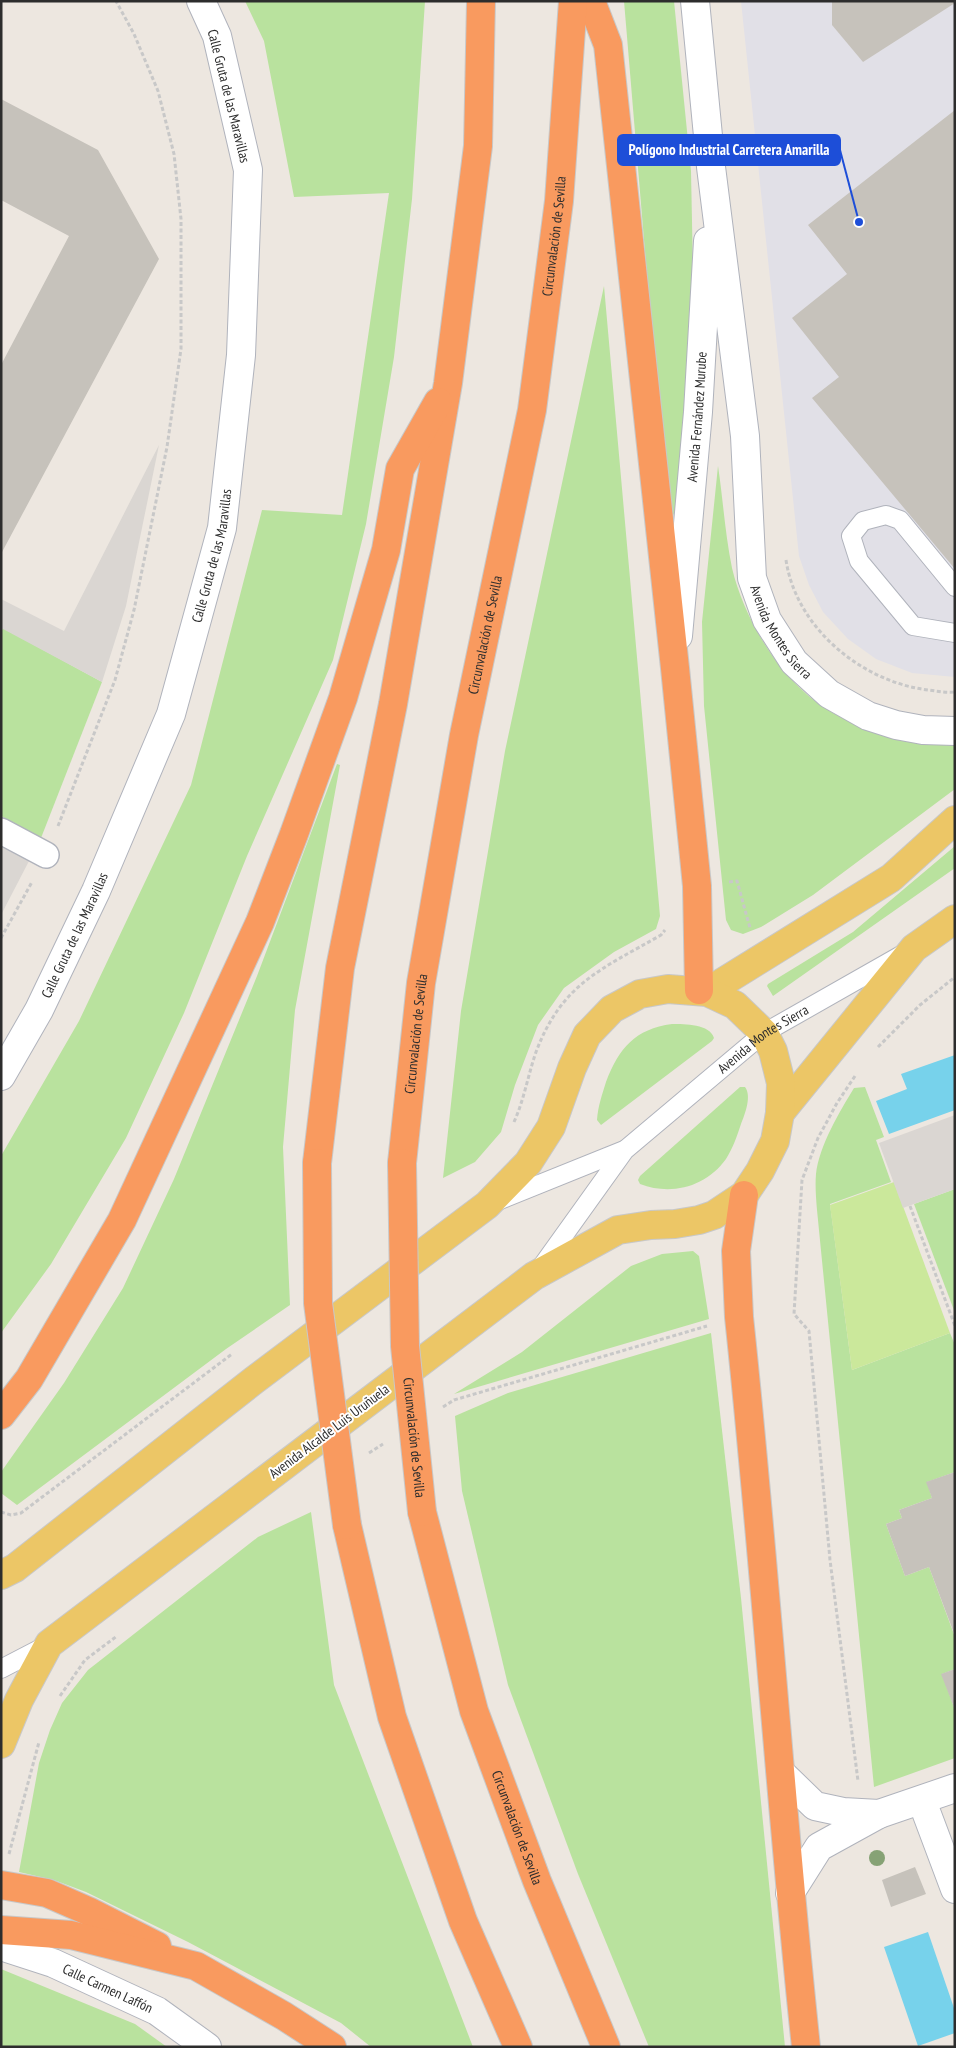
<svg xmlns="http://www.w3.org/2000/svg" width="956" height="2048" viewBox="0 0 956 2048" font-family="'PT Sans Narrow',sans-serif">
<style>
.industrial{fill:#e1e0e7}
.green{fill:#b9e29e}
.pitch{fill:#cbe89b}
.plaza{fill:#dad6d2}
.water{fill:#77d2eb}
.building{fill:#c6c2bb}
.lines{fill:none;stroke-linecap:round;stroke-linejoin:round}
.service-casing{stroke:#b0b3bc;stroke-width:20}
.pedestrian-casing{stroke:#b0b3bc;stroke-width:28}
.minor-casing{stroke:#b0b3bc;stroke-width:30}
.primary-casing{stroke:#c8c8c8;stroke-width:30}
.motorway-casing{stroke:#c8c8c8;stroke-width:30}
.path{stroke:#c8c8c8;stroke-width:3;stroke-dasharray:4 2.5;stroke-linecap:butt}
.service{stroke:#fff;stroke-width:18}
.pedestrian{stroke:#fff;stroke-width:25}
.minor{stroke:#fff;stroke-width:28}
.primary{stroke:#ecc666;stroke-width:28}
.motorway{stroke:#f99a5f;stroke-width:28}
.motorway-bridge-casing{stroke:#c8c8c8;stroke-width:30;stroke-linecap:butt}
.motorway-bridge{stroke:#f99a5f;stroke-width:28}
.tree{fill:#86a275}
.labels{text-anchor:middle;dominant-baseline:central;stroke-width:4;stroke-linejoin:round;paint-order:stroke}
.street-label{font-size:14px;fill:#2d2d2d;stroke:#fff}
.leader{fill:none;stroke:#1d4ed8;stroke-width:2}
.callout-dot{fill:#1d4ed8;stroke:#fff;stroke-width:2}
.callout{fill:#1d4ed8;stroke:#1d4ed8;stroke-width:2}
.callout-label{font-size:15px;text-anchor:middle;font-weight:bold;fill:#fff}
</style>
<rect width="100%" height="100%" fill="#ede7e0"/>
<polygon class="industrial" points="741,1 955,1 955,677 912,673 876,659 848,639 823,612 809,585 799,556"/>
<g class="green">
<polygon points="245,1 425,1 412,199 394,357 366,524 333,660 247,856 184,1013 126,1138 51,1264 1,1333 1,1156 79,1021 191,785 262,510 342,515 389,193 294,197 264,41"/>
<polygon points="624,1 674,1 691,171 694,322 681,515 667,514"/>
<polygon points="604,286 660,916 656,929 614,952 564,988 538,1025 515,1085 501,1132 475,1162 443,1178 461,1011 505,751"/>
<path d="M718 466C723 499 725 534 732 568 744 619 780 679 825 708 846 722 870 731 894 737 914 742 935 746 955 745V789L813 895 761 927 743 934 731 930 726 920 704 706 702 622Z"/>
<polygon points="3,628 102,682 41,838 1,816 1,631"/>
<polygon points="337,764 340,765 295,1010 283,1147 290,1305 226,1349 17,1505 1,1493 1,1472 64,1383 123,1288 174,1179 257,976"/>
<polygon points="955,846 955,868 773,996 767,986 768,984 853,932"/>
<path d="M672 1024C685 1024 710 1024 714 1038L712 1041 601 1125 597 1120C598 1106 602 1095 606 1082 619 1048 635 1029 672 1024Z"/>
<path d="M740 1087H745C752 1096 745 1114 741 1124 737 1136 733 1148 726 1159 706 1187 671 1196 640 1184L638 1180 640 1176Z"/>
<path d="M865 1087 884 1137 876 1140 891 1182 830 1204 852 1370 950 1333 955 1345V1472L927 1482 932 1498 899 1510 902 1518 886 1524 905 1576 929 1567 955 1637V1669L942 1674 955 1710V1758L874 1787 817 1210C816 1198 815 1185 816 1174 819 1146 840 1111 854 1088Z"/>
<polygon points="955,1189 955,1313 914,1204"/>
<polygon points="693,1251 699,1256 709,1319 454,1394 522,1352 631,1266 662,1254"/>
<polygon points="711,1333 741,1598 785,2047 649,2047 578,1874 508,1685 462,1491 455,1416 508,1393"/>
<polygon points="311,1512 334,1685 473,2047 371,2047 341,2023 188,1942 86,1892 54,1880 19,1872 39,1763 50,1730 62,1703 88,1670 258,1537"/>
<polygon points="1,1969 135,2024 167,2047 1,2047"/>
</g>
<polygon class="pitch" points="894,1182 950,1333 852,1370 830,1205"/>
<g class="plaza">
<polygon points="159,445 126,606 102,682 3,629 1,631 1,599 64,631"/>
<polygon points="1,816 41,838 32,862 29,861 1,915"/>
<polygon points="955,1115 955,1189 903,1208 879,1143"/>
</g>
<g class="water">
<polygon points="955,1055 955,1110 889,1134 876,1101 907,1089 901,1074"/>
<polygon points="928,1932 955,2011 955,2033 918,2046 884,1947"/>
</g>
<g class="building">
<polygon points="832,1 955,1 955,3 863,62 832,25"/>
<polygon points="1,99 98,150 159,259 1,554 1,365 69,236 1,200"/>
<polygon points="955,110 955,569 812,398 839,377 792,318 847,274 808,225"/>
<polygon points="955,1472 955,1636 929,1567 905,1576 886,1524 902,1518 899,1510 932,1498 926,1482"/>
<polygon points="955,1669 955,1710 941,1674"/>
<polygon points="915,1867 926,1894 891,1907 882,1880"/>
</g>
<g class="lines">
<g class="service-casing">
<g id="service">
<polyline points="955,587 900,520 886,515 863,521 851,536 859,561 913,626 955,633"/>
<polyline points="495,1202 624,1150"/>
<path id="s1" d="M539 1270 625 1150 764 1033 903 954"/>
<polyline points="1,1669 47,1645"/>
</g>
</g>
<g class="pedestrian-casing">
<polyline id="pedestrian" points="1,831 46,855"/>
</g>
<g class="minor-casing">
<g id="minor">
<path id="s2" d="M695 1 711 167 745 436 752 578 767 620 794 662 829 694 868 716 896 725 923 730 955 731"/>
<path id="s3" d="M678 636 698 412 708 241"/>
<path id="s4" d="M1 1076 39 1010 96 891 171 714 222 528 241 355 248 170 217 36 201 1"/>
<polyline points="781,1773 815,1806 843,1812 879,1814"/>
<polyline points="922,1801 955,1889"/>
<polyline points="790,1893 819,1847 879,1814 955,1788"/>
<path id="s5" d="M1 1946 53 1963 157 2011 207 2047"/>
</g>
</g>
<g class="primary-casing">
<g id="primary">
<polyline points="707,992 891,878 955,820"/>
<polyline points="780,1113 914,948 955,919"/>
<polyline points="1,1575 15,1568 253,1381 487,1205 528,1163 551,1127 572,1068 587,1035 612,1009 640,994 668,989 707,992 735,1005 764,1033 773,1051 781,1083 780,1113 775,1141 760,1171 744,1195 714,1215 699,1220 675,1224 651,1225 618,1230 534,1276 49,1644 19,1700 1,1744"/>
</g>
</g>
<g class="motorway-casing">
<g id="motorway">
<polyline points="591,1 608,45 675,668 697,886 699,990"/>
<polyline points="317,1163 340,968 393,704 448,383 478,146 481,1"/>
<path id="s6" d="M402 1163 421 983 464 735 532 410 559 201 573 1"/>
<path d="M744 1195 736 1251 739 1317C765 1560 780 1804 806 2047"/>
<polyline points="1,1415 29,1379 122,1220 260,922 294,834 343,698 386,550 400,469 438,402"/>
<path id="s7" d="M422 1512 474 1711 537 1881 606 2047"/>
<polyline points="347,1525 392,1717 463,1921 518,2047"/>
<polyline points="1,1885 47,1893 88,1911 157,1946"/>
<polyline points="1,1930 71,1935 196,1966 284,2016 332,2047"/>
</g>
</g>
<g class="path">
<path d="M786 560C796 628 862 682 928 690 937 691 946 693 955 692"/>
<polyline points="58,826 115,680 134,610 167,447 181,349 181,219 174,154 158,91 134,34 116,1"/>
<polyline points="729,882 737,881 750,928"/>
<polyline points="1,938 32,882"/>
<polyline points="878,1047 920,1005 955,977"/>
<polyline points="855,1076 837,1103 818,1138 802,1180 794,1314 809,1331 830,1560 858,1781"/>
<path d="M514 1122C524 1100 528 1075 536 1052 562 983 602 969 661 935L665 930"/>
<polyline points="910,1206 955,1326"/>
<polyline points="443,1407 454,1400 707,1326"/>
<polyline points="369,1453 383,1444"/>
<polyline points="1,1512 11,1515 21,1513 232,1354"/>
<polyline points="60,1696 85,1660 117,1636"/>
<polyline points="9,1854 39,1742"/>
</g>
<use href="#service" class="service"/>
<use href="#pedestrian" class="pedestrian"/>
<use href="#minor" class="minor"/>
<use href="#primary" class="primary"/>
<use href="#motorway" class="motorway"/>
<g class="motorway-bridge-casing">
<g id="motorway-bridge">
<polyline points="317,1163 318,1303 347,1525"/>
<path id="s8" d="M402 1163 405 1346 422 1512"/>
</g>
</g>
<use href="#motorway-bridge" class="motorway-bridge"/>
</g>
<circle class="tree" cx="877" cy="1858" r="8"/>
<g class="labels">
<g class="street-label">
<text transform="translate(229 96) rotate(76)">Calle Gruta de las Maravillas</text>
<text stroke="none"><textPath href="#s6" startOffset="940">Circunvalación de Sevilla</textPath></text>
<text stroke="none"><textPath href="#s3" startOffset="220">Avenida Fernández Murube</textPath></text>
<text stroke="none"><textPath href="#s4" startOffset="564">Calle Gruta de las Maravillas</textPath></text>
<text stroke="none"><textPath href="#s2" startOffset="642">Avenida Montes Sierra</textPath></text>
<text stroke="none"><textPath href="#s6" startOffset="535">Circunvalación de Sevilla</textPath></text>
<text stroke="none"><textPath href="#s4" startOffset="159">Calle Gruta de las Maravillas</textPath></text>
<text stroke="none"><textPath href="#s6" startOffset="130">Circunvalación de Sevilla</textPath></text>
<text stroke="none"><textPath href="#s1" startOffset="325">Avenida Montes Sierra</textPath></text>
<text transform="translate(329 1431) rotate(-37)">Avenida Alcalde Luis Uruñuela</text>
<text stroke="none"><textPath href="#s8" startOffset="275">Circunvalación de Sevilla</textPath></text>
<text stroke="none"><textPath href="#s7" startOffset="330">Circunvalación de Sevilla</textPath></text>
<text stroke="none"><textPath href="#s5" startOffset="115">Calle Carmen Laffón</textPath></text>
</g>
</g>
<path class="leader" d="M859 222L840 150"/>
<circle class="callout-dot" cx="859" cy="222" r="5"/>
<rect class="callout" x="618" y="135" width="222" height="30" rx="5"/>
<g class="callout-label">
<text x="729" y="155">Polígono Industrial Carretera Amarilla</text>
</g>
<rect width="956" height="2048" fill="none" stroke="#2d2d2d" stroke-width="5"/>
</svg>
